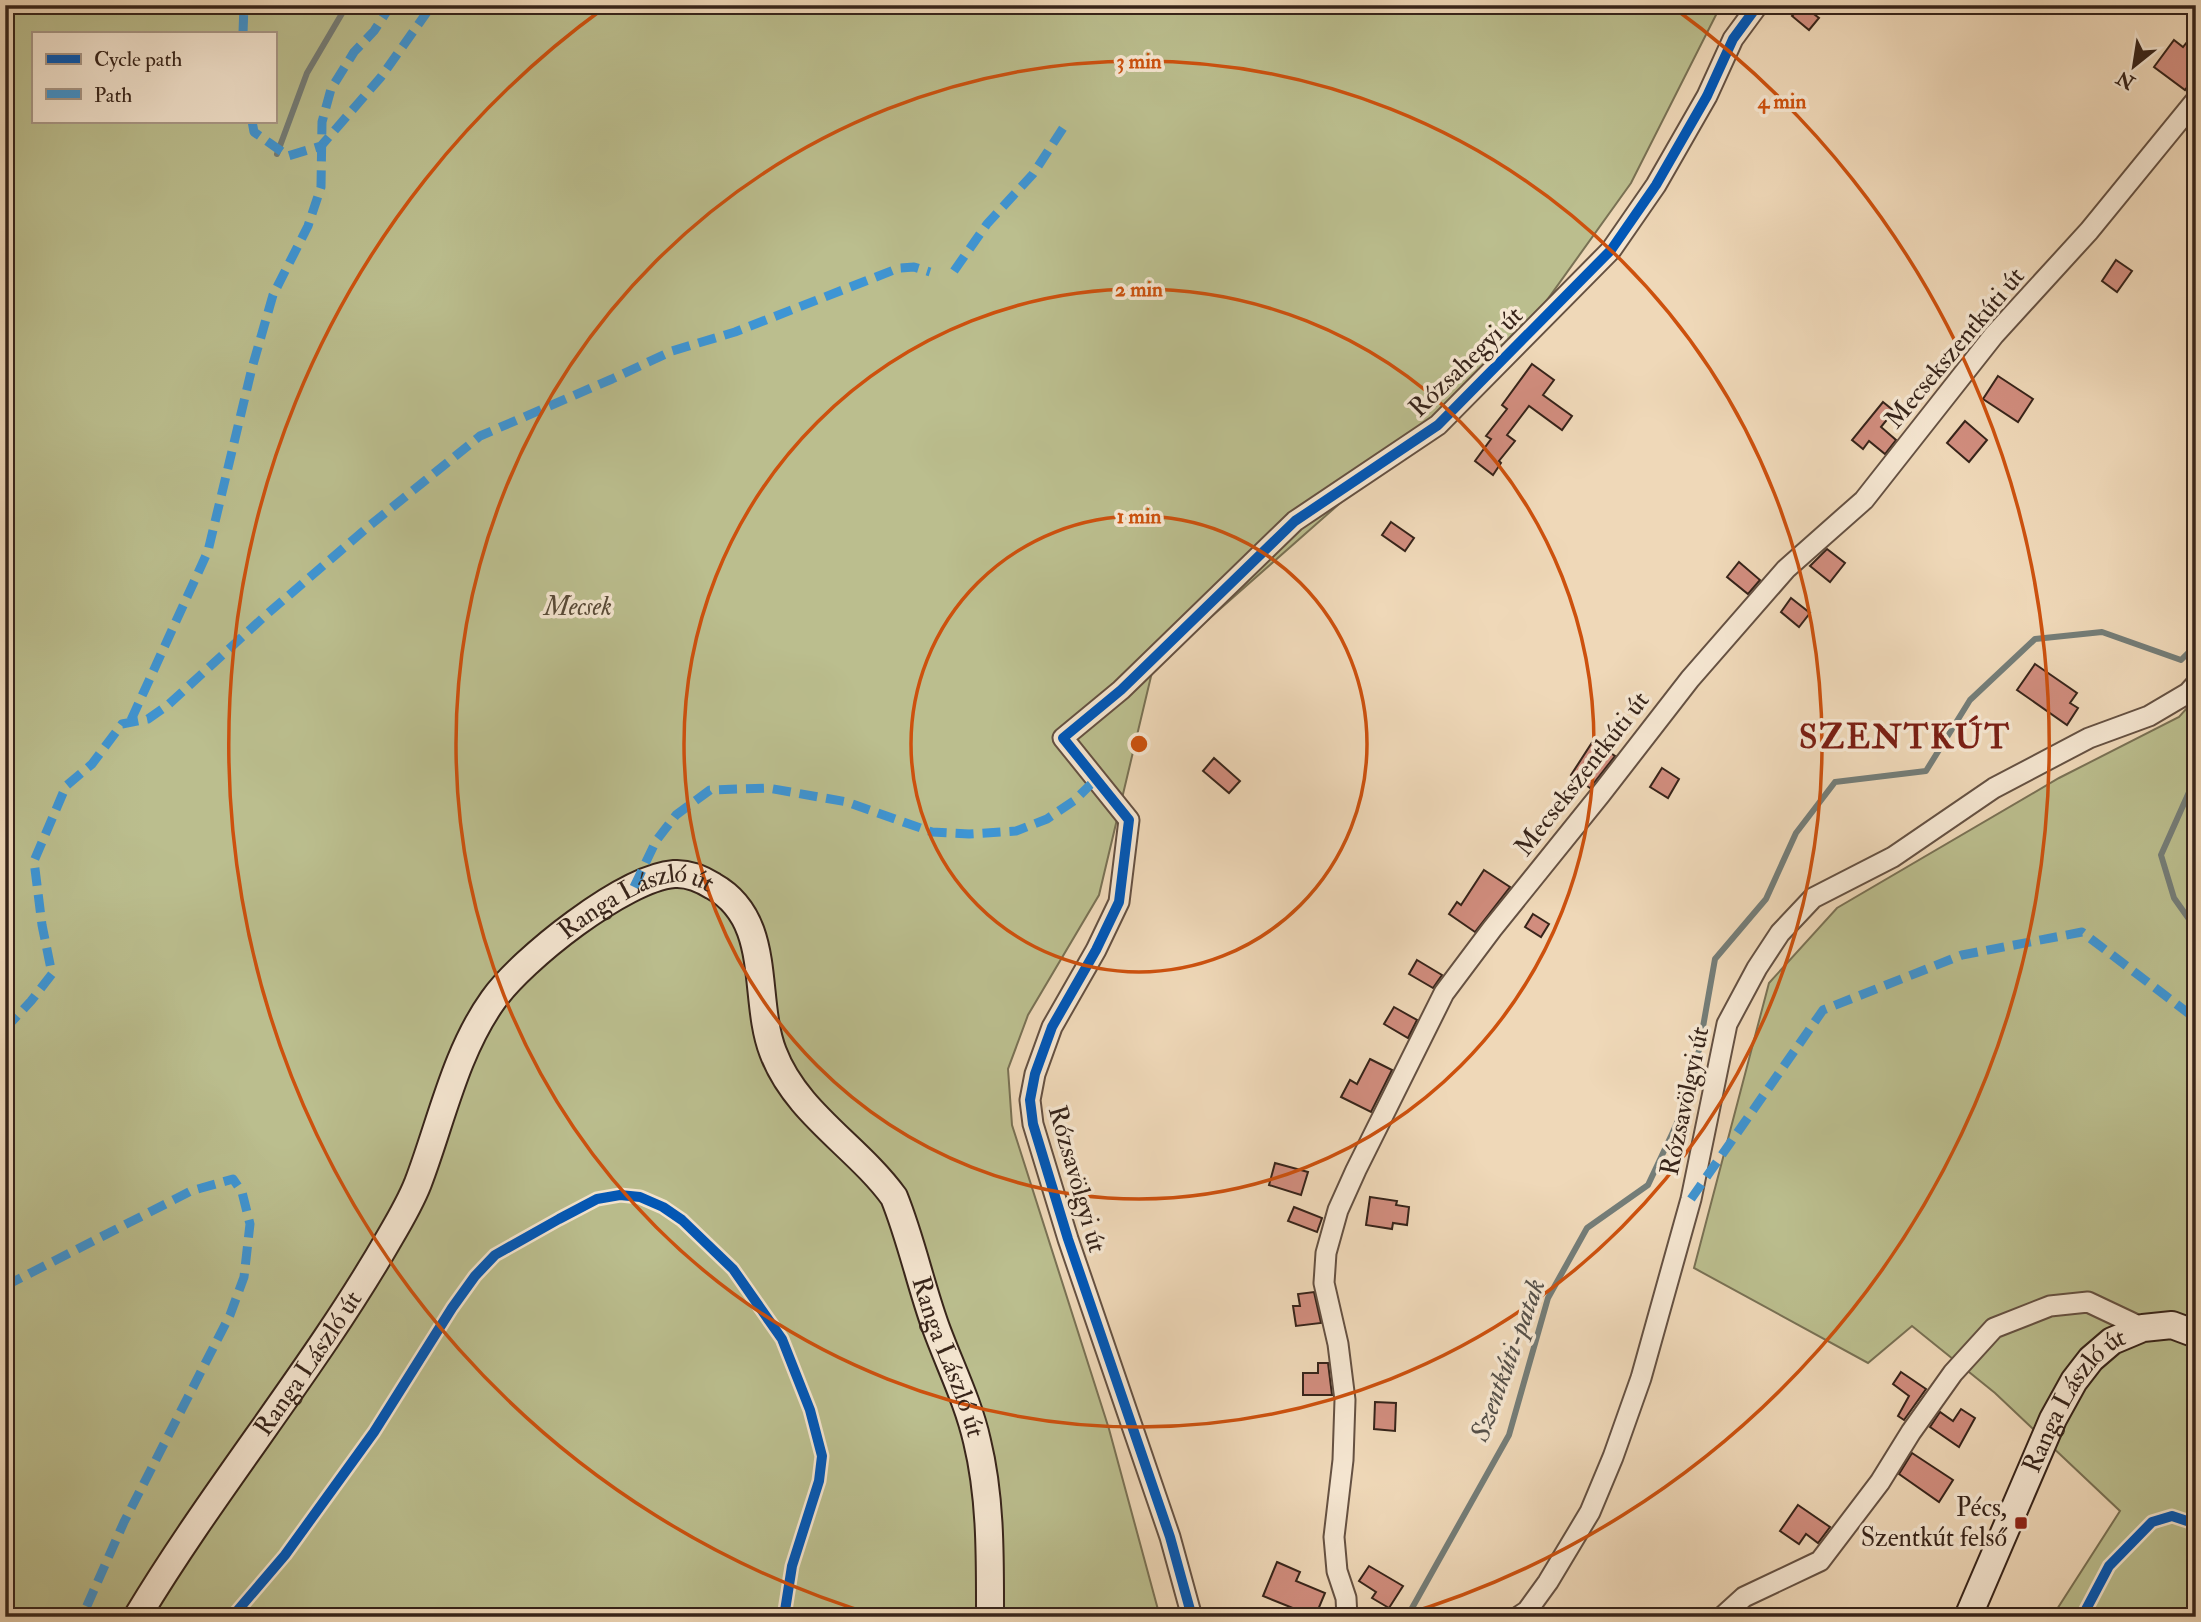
<svg xmlns="http://www.w3.org/2000/svg" width="2201" height="1622" viewBox="0 0 2201 1622" font-family="'IM FELL Double Pica',serif">
<style>
.green{fill:#bbbe8e;stroke:#797154;stroke-width:2;fill-rule:evenodd}
.lines{fill:none;stroke-linecap:round;stroke-linejoin:round}
.stream{stroke:#747d78;stroke-width:6}
.building{fill:#d18d7e;stroke:#37241a;stroke-width:2}
.street-casing{stroke:#655142;stroke-width:23}
.secondary-casing{stroke:#37241a;stroke-width:30}
.street{stroke:#f5e6d1;stroke-width:19}
.secondary{stroke:#f5e6d1;stroke-width:26}
.quiet{stroke:#3e95d4;stroke-width:9;stroke-dasharray:18 9;stroke-linecap:butt}
.cycleway-casing{stroke:#f5e6d1;stroke-width:15}
.cycleway{stroke:#0057b8;stroke-width:10}
.ring{fill:none;stroke:#cd510e;stroke-width:3.5}
.poi-dot{fill:#8f2418;stroke:#f5e6d1;stroke-width:2.5}
.labels{text-anchor:middle;dominant-baseline:central;stroke-width:7;stroke-linejoin:round;paint-order:stroke}
.street-label{font-size:26px;fill:#37241a;stroke:#f5e6d1}
.park-label{font-size:26px;font-style:italic;fill:#584a37;stroke:#f5e6d1}
.poi-label{font-size:26px;fill:#37241a;stroke:#f5e6d1;text-anchor:end}
.water-label{font-size:28px;font-style:italic;fill:#555049;stroke:#f5e6d1}
.district-label{font-size:33px;font-weight:bold;letter-spacing:2px;fill:#7a1f14;stroke:#f5e6d1}
.centre{fill:#cd510e;stroke:#f5e6d1;stroke-width:3.5}
.ring-label{font-size:21px;text-anchor:middle;font-weight:bold;fill:#cd510e;stroke:#f5e6d1;stroke-width:7;stroke-linejoin:round;paint-order:stroke}
</style>
<rect width="100%" height="100%" fill="#efd8b8"/>
<filter id="stains"><feTurbulence type="fractalNoise" baseFrequency=".00286" numOctaves="4"/><feColorMatrix values="0 0 0 0 .2 0 0 0 0 .09 0 0 0 0 .02 0 0 0 .5 -.17"/></filter>
<radialGradient id="worn" r=".72"><stop offset=".6" stop-color="#630" stop-opacity="0"/><stop offset="1" stop-color="#630" stop-opacity=".3"/></radialGradient>
<g class="green">
<path d="M5 5H1721L1631 183 1507 356 1153 668 1099 895 1028 1015 1008 1069 1012 1125 1109 1429 1160 1617H5ZM33 33H275V121H33Z"/>
<polygon points="2196,698 2196,1617 2052,1617 2120,1511 1995,1393 1912,1326 1868,1363 1694,1268 1769,983 1837,908 2059,778 2179,717"/>
</g>
<g class="lines">
<g class="stream">
<polyline points="277,154 307,73 347,5"/>
<polyline points="2189,726 2194,781 2161,855 2174,898 2196,929"/>
<polyline points="1407,1617 1509,1435 1548,1298 1587,1228 1648,1185 1672,1134 1692,1089 1715,959 1766,899 1796,833 1835,782 1926,771 1970,700 2035,639 2102,632 2181,660 2196,645"/>
</g>
</g>
<g class="building">
<polygon points="1802,5 1819,18 1809,30 1792,16"/>
<polygon points="2174,40 2183,47 2187,42 2196,48 2196,75 2185,90 2154,67"/>
<polygon points="2116,260 2132,271 2117,292 2102,281"/>
<polygon points="1532,364 1554,380 1543,395 1572,416 1562,430 1529,406 1507,435 1515,441 1499,461 1501,463 1493,475 1475,461 1491,439 1486,436 1507,409 1502,405"/>
<polygon points="1998,376 2033,399 2018,422 1983,399"/>
<polygon points="1883,402 1894,411 1881,427 1896,440 1885,454 1869,441 1863,449 1852,440"/>
<polygon points="1965,421 1987,440 1969,462 1947,443"/>
<polygon points="1391,522 1414,538 1405,551 1382,535"/>
<polygon points="1827,549 1845,563 1830,582 1810,566"/>
<polygon points="1739,562 1760,580 1748,594 1727,577"/>
<polygon points="1791,598 1810,613 1799,627 1781,612"/>
<polygon points="2035,664 2077,693 2070,703 2078,708 2067,725 2017,690"/>
<polygon points="1593,741 1615,756 1590,788 1571,775"/>
<polygon points="1214,758 1240,781 1229,793 1203,771"/>
<polygon points="1662,768 1679,779 1668,798 1650,787"/>
<polygon points="1484,870 1510,887 1475,932 1449,914 1457,902 1461,905"/>
<polygon points="1533,914 1549,924 1541,937 1525,927"/>
<polygon points="1417,960 1442,975 1433,988 1409,974"/>
<polygon points="1394,1007 1417,1020 1408,1038 1384,1024"/>
<polygon points="1370,1059 1392,1070 1371,1112 1341,1097 1350,1080 1357,1084"/>
<polygon points="1275,1163 1308,1172 1301,1195 1269,1185"/>
<polygon points="1370,1197 1397,1201 1396,1205 1409,1207 1407,1225 1393,1223 1392,1229 1366,1225"/>
<polygon points="1294,1207 1322,1218 1317,1232 1288,1221"/>
<polygon points="1314,1292 1321,1323 1296,1326 1293,1306 1300,1306 1298,1294"/>
<polygon points="1318,1363 1328,1363 1332,1395 1303,1395 1303,1373 1318,1373"/>
<polygon points="1901,1372 1926,1389 1904,1420 1898,1416 1909,1396 1893,1384"/>
<polygon points="1375,1402 1396,1403 1395,1431 1374,1429"/>
<polygon points="1961,1409 1975,1418 1959,1447 1930,1427 1940,1412 1953,1421"/>
<polygon points="1912,1453 1953,1480 1939,1502 1899,1474"/>
<polygon points="1798,1505 1830,1527 1818,1543 1806,1534 1799,1544 1780,1531"/>
<polygon points="1277,1562 1300,1572 1296,1581 1325,1593 1315,1617 1263,1596"/>
<polygon points="1369,1566 1403,1586 1389,1608 1372,1598 1376,1592 1359,1581"/>
</g>
<g class="lines">
<g class="street-casing">
<g id="street">
<polyline points="1192,1617 1170,1537 1068,1239 1033,1124 1030,1100 1035,1074 1052,1027 1096,950 1119,902 1129,820 1063,738 1121,690 1295,521 1438,425 1611,250 1656,185 1707,96 1733,39 1758,5"/>
<polyline points="1347,1617 1346,1598 1337,1571 1334,1537 1343,1460 1345,1400 1338,1344 1324,1283 1326,1253 1338,1210 1356,1170 1444,993 1492,929 1600,795 1690,679 1786,569 1864,500 1994,335 2089,231 2196,100"/>
<polyline points="1518,1617 1527,1611 1548,1582 1590,1512 1613,1457 1641,1378 1691,1199 1727,1024 1757,968 1780,933 1813,898 1893,857 1994,788 2089,738 2149,716 2188,693 2196,684"/>
<polyline points="1722,1617 1744,1597 1820,1561 1880,1482 1911,1432 1953,1373 1994,1328 2050,1306 2088,1302 2143,1328"/>
</g>
</g>
<g class="secondary-casing">
<g id="secondary">
<path id="s1" d="M137 1617C215 1487 314 1369 390 1237 400 1220 411 1201 418 1183 441 1123 455 1053 493 1000 522 959 624 878 674 874 688 873 702 879 713 886 774 920 752 998 773 1052 796 1113 857 1146 894 1197 911 1239 920 1283 935 1325 949 1364 968 1401 977 1441 991 1498 990 1558 990 1617"/>
<path id="s2" d="M1968 1617 2053 1419 2074 1381 2091 1359 2112 1341 2143 1328 2172 1325 2196 1334"/>
</g>
</g>
<use href="#street" class="street"/>
<use href="#secondary" class="secondary"/>
<g class="quiet">
<polyline points="243,33 244,5"/>
<polyline points="252,121 254,132 288,156 321,146 381,77 432,5"/>
<polyline points="954,271 987,224 1033,174 1067,122"/>
<polyline points="131,720 208,551 252,368 273,295 308,226 321,187 322,122 331,89 354,52 374,31 391,5"/>
<polyline points="634,887 656,841 676,815 710,790 768,788 847,802 932,832 969,834 1016,831 1047,819 1075,800 1096,779"/>
<polyline points="5,1029 31,1001 52,974 42,925 34,861 66,786 92,764 122,724 148,719 168,705 266,615 368,527 480,436 612,379 672,351 735,332 899,268 914,267 930,272"/>
<polyline points="1691,1199 1823,1010 1962,955 2082,932 2196,1019"/>
<polyline points="5,1286 191,1191 233,1179 242,1192 250,1224 244,1277 230,1315 124,1522 82,1617"/>
</g>
<g class="cycleway-casing">
<g id="cycleway">
<polyline points="232,1617 285,1555 374,1432 452,1308 475,1276 495,1255 559,1219 597,1199 620,1195 640,1197 663,1207 682,1220 733,1269 782,1339 810,1410 822,1456 819,1481 792,1566 784,1617"/>
<polyline points="1192,1617 1170,1537 1068,1239 1033,1124 1030,1100 1035,1074 1052,1027 1096,950 1119,902 1129,820 1063,738 1121,690 1295,521 1438,425 1611,250 1656,185 1707,96 1733,39 1758,5"/>
<polyline points="2082,1617 2109,1566 2152,1522 2172,1516 2196,1524"/>
</g>
</g>
<use href="#cycleway" class="cycleway"/>
</g>
<g class="ring">
<circle cx="1139" cy="744" r="228"/>
<circle cx="1139" cy="744" r="455"/>
<circle cx="1139" cy="744" r="683"/>
<path d="M881 1617A910 910 0 0 1 604 8M1674 8A910 910 0 0 1 1397 1617"/>
</g>
<rect class="poi-dot" x="2014" y="1516" width="14" height="14" rx="3.5"/>
<g class="labels">
<g class="street-label">
<text transform="translate(1955 348) rotate(-50)">Mecsekszentkúti út</text>
<text transform="translate(1466 362) rotate(-44)">Rózsahegyi út</text>
<text transform="translate(1582 774) rotate(-52)">Mecsekszentkúti út</text>
<text stroke="none"><textPath href="#s1" startOffset="896">Ranga László út</textPath></text>
<text transform="translate(1685 1101) rotate(-78)">Rózsavölgyi út</text>
<text transform="translate(1077 1179) rotate(74)">Rózsavölgyi út</text>
<text stroke="none"><textPath href="#s1" startOffset="1524">Ranga László út</textPath></text>
<text stroke="none"><textPath href="#s1" startOffset="306">Ranga László út</textPath></text>
<text stroke="none"><textPath href="#s2" startOffset="243">Ranga László út</textPath></text>
</g>
<g class="park-label">
<text x="578" y="607">Mecsek</text>
</g>
<g class="poi-label">
<text x="2007" y="1508">Pécs,<tspan x="2007" dy="30">Szentkút felső</tspan></text>
</g>
<g class="water-label">
<text transform="translate(1508 1360) rotate(-70)">Szentkúti-patak</text>
</g>
<g class="district-label">
<text x="1905" y="737">SZENTKÚT</text>
</g>
</g>
<circle cx="1139" cy="744" r="10" class="centre"/>
<g class="ring-label">
<text x="1139" y="68">3 min</text>
<text x="1782" y="108">4 min</text>
<text x="1139" y="296">2 min</text>
<text x="1139" y="523">1 min</text>
</g>
<rect width="2201" height="1622" fill="none" stroke="#efd8b8" stroke-width="28"/>
<rect x="7" y="7" width="2187" height="1608" fill="none" stroke="#37241a" stroke-width="3.5"/>
<rect x="14" y="14" width="2173" height="1594" fill="none" stroke="#37241a" stroke-width="2"/>
<rect x="32" y="32" width="245" height="91" fill="#f5e6d1" stroke="#a99888" stroke-width="2"/>
<rect x="46" y="54" width="35" height="10" fill="#0057b8" stroke="#a99888" stroke-width="2"/>
<text x="94" y="66" font-size="21" fill="#37241a">Cycle path</text>
<rect x="46" y="89" width="35" height="10" fill="#3e95d4" stroke="#a99888" stroke-width="2"/>
<text x="94" y="102" font-size="21" fill="#37241a">Path</text>
<g transform="translate(2134 66) rotate(210)" stroke="#f5e6d1" stroke-width="5" paint-order="stroke">
<path d="M0-5L12 26L0 18L-12 26Z" fill="#37241a"/>
<text y="-10" font-size="19" font-weight="bold" text-anchor="middle" fill="#37241a">N</text>
</g>
<rect width="100%" height="100%" filter="url(#stains)"/>
<rect width="100%" height="100%" fill="url(#worn)"/>
</svg>
